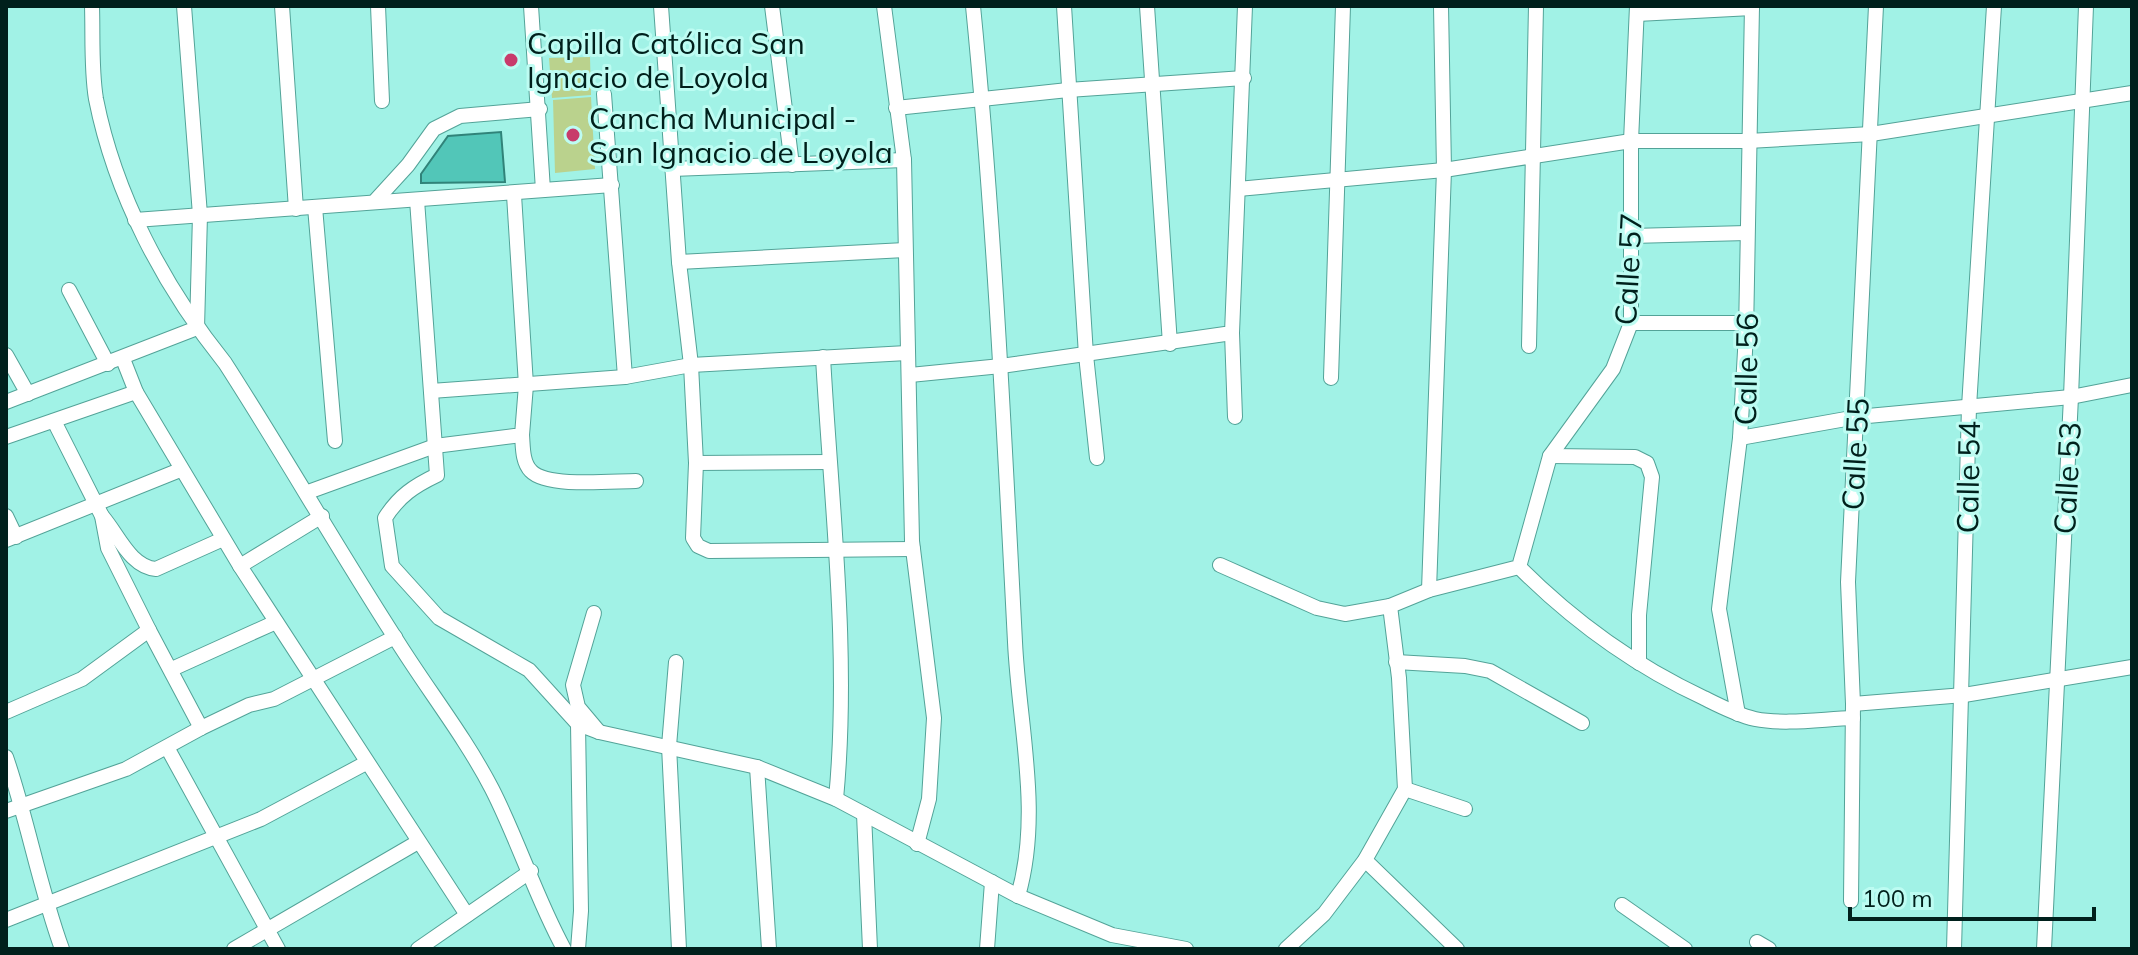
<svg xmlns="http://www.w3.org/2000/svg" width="2138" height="955" viewBox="0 0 2138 955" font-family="Mulish,sans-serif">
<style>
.green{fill:#bad28d}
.building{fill:#52c6b8;stroke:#308379;stroke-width:2}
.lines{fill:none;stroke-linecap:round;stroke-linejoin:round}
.minor-casing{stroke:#53a398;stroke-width:16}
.minor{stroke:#fff;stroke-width:14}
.poi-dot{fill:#c83b6b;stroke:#bdfcf2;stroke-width:3}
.labels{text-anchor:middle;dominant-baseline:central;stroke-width:6;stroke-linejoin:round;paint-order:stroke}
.poi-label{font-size:30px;fill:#00201c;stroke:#bdfcf2;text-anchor:start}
.street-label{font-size:30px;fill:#00201c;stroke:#bdfcf2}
</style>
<rect width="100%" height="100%" fill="#a1f2e6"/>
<g class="green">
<polygon points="590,57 591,95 552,98 549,58"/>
<polygon points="591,97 595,169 555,173 553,100"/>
</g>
<polygon class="building" points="501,132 505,182 421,183 421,174 448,136"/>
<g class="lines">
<g class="minor-casing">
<g id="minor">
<path d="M92 6C93 36 91 69 96 99 115 195 164 287 225 363 283 453 336 546 394 636 426 688 464 735 492 789 519 842 536 898 564 949"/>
<polyline points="282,6 296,209"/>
<polyline points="378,6 382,101"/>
<polyline points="531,6 543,190"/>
<polyline points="661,6 679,262 691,365 696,463 693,538 698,546 709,551 913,549"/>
<polyline points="772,6 792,165"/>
<polyline points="884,6 904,160 912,541 934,718 929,799 917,844"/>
<path d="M973 6C994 218 1004 430 1015 642 1019 727 1042 813 1018 896"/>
<polyline points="1064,6 1086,355 1097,458"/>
<polyline points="1147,6 1170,344"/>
<polyline points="1752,6 1746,334 1740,438 1857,417 2071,397 2132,385"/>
<polyline points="1637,14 1752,8"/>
<polyline points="604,94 625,377"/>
<polyline points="896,108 1068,90 1244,78"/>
<polyline points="672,169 904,160"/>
<polyline points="1238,189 1444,170 1631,141 1748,141 1871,134 2132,93"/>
<polyline points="376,200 408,165 434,129 460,116 540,109"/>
<path d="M417 200 437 475C414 486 399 496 385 518L392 566 439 618 529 670 578 724 599 732 757 767 836 799 1018 896 1112 935 1186 949"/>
<polyline points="315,207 335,441"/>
<polyline points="135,220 612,185"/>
<polyline points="1631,236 1747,233"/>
<polyline points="679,262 905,250"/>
<polyline points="69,290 108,364"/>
<polyline points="1631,323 1746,323"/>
<polyline points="1232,333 1235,417"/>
<polyline points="1529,346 1536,6"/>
<polyline points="6,355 28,394"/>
<path d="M823 357C831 503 850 653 836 799"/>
<polyline points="910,375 1001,366 1232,333 1245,6"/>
<polyline points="1331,378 1343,6"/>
<polyline points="431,391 625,377 691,365 907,353"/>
<polyline points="136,392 240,566 467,915"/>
<polyline points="6,402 197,328 200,215 184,6"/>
<path d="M522 435C523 446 522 462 531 471 547 488 613 481 636 481"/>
<polyline points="6,437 136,392 123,359"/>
<polyline points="1550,456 1635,457 1647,463 1652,477 1639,615 1639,663"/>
<polyline points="696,463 829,462"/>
<polyline points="308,492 435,446 522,435 526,385 514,195"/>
<polyline points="6,516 16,537"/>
<path d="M102 516C118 534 130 567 156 569L223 539"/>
<polyline points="6,540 180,470"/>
<polyline points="1220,565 1317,608 1345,614 1390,606"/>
<polyline points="240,566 322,516"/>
<path d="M1519 567C1574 622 1633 665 1704 698 1720 706 1737 715 1755 719 1785 725 1822 719 1853 718"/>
<polyline points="1429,590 1444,170 1441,6"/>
<polyline points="594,613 573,685 578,707 599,732"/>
<polyline points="149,630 201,728"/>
<polyline points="676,662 669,746 679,949"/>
<polyline points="1396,662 1465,666 1490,671 1582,723"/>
<polyline points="172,669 276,622"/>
<polyline points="1853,704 1964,695 2132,667"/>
<polyline points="6,712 82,679 149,630 108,548 102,516 54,421"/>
<polyline points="1738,714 1719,609 1740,438"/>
<polyline points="578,724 581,911 578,949"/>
<polyline points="168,749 278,949"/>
<path d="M6 757C28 821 39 886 62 949"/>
<polyline points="757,767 769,949"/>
<polyline points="1405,789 1465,809"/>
<polyline points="6,811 126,769 201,728 249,705 274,699 395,637"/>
<polyline points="864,814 870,949"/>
<polyline points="1365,860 1457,949"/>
<polyline points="1851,901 1853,704 1848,582 1876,6"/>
<polyline points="1622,905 1685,949"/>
<polyline points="6,920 261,819 366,763"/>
<polyline points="1757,942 1769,949"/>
<polyline points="234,949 418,842"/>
<polyline points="418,949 531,871"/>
<polyline points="987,949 992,882"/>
<polyline points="1286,949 1324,914 1365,860 1405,789 1399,678 1390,606 1429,590 1519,567 1550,456 1613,369 1631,323 1631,141 1637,6"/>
<polyline points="1954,949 1969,407 1994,6"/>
<polyline points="2044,949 2071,397 2086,6"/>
</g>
</g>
<use href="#minor" class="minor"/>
</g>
<g class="poi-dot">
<circle cx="511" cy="60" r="8"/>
<circle cx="573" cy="135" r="8"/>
</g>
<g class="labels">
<g class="poi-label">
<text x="527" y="43">Capilla Católica San<tspan x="527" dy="34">Ignacio de Loyola</tspan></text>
<text x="589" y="118">Cancha Municipal -<tspan x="589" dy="34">San Ignacio de Loyola</tspan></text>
</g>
<g class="street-label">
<text transform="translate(1628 269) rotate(-87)">Calle 57</text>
<text transform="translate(1746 369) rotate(-89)">Calle 56</text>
<text transform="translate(1855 454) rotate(-87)">Calle 55</text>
<text transform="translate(1968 477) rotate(-89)">Calle 54</text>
<text transform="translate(2067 478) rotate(-87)">Calle 53</text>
</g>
</g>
<rect width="2138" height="955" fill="none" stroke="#00201c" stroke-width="16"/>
<path d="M1850 907v12h244v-12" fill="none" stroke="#00201c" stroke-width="4"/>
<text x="1862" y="907" font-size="24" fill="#00201c" stroke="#bdfcf2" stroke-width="6" paint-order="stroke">100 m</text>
</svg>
